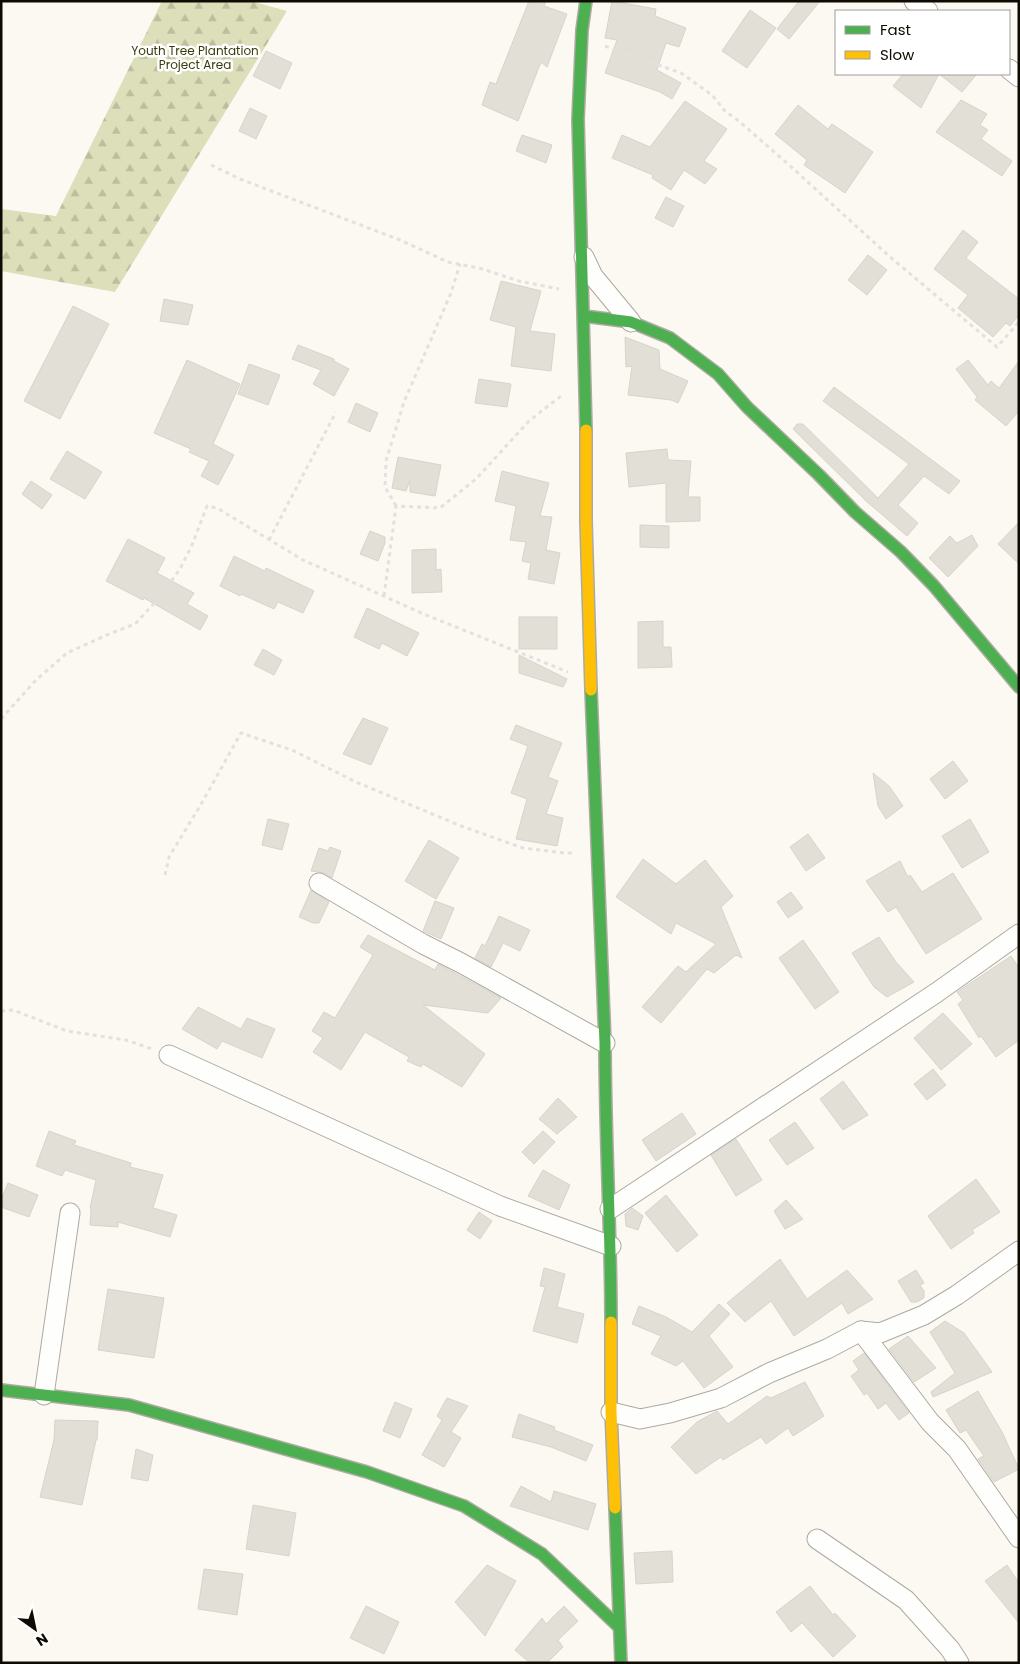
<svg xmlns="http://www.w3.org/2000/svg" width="1020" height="1664" viewBox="0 0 1020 1664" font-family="Poppins,sans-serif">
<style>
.forest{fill:url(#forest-firs)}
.building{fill:#e2dfd6;stroke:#d7d4cb}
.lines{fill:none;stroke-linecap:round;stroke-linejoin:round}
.street-casing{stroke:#adaaa1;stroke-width:21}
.fast-casing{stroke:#adaaa1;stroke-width:14}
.slow-casing{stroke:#adaaa1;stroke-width:14}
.path{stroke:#e2e1df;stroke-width:3;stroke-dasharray:4 4;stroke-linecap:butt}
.street{stroke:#fefefd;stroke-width:19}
.fast{stroke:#4caf50;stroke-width:11}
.slow{stroke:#ffc107;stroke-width:11}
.labels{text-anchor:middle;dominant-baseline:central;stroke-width:5;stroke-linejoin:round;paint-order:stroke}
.park-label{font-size:12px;fill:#393b0c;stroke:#fff}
</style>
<defs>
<pattern id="forest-firs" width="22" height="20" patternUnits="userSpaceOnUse" patternTransform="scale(1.25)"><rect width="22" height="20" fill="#dddfba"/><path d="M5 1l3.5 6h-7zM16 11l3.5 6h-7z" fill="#bcbe9e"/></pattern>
</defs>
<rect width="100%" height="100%" fill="#fbf9f2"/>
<polygon class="forest" points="162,1 250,1 287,11 115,292 1,271 1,209 56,216"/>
<g class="building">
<polygon points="529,1 546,1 544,6 567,14 547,67 541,62 518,121 482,105 490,82 496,84"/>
<polygon points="612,1 656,9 655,16 686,28 679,47 666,43 657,70 681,83 672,99 660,92 605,73 617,40 605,38"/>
<polygon points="799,1 820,1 789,39 777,29"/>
<polygon points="750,10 776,28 747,68 722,51"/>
<polygon points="266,51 292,63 280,89 253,76"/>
<polygon points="903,74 939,74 921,108 893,86"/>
<polygon points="939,74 977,74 962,92"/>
<polygon points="961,100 987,114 980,125 988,130 981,139 1012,161 1002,176 936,132"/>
<polygon points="685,101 727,129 704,161 717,169 705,184 684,170 671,190 652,178 653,175 612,158 622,135 650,147"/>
<polygon points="798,105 828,129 832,124 873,152 845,193 804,165 807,160 775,134"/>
<polygon points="250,108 267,116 256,139 239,131"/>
<polygon points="522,135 552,145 546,163 516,151"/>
<polygon points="666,197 684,206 673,227 655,218"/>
<polygon points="963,230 978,242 966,258 1019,299 1019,315 1010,326 1006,323 993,337 958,308 968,295 934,269"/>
<polygon points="868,255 887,270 867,295 848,280"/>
<polygon points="501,281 541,291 530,331 555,334 551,371 511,366 516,327 490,320"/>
<polygon points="164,299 193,305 188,325 160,321"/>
<polygon points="73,306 109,324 60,419 24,401"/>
<polygon points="625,337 659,350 660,369 688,381 678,403 671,400 628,395 632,366 626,367"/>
<polygon points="298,345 334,359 334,361 349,369 334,396 313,384 321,370 292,359"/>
<polygon points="187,360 240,384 213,444 234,455 218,485 201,476 209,461 189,452 191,449 154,433"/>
<polygon points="968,360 988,385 991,381 999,388 1019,361 1019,411 1006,426 975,400 977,397 956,369"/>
<polygon points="249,364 280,375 268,405 238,394"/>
<polygon points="479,379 511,384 507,407 475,403"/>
<polygon points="834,387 960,481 949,494 924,476 898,505 918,523 907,536 866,501 793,429 797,424 803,424 878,498 909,464 823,401"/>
<polygon points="356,403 378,413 370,432 348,422"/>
<polygon points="667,449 668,460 691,461 688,497 700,497 700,521 666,522 666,483 629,487 626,453"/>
<polygon points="67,451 102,472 85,499 50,479"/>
<polygon points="398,457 441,465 435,496 410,492 410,481 406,491 392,488"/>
<polygon points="502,471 549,483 540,516 552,517 546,550 560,553 554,584 528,579 531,563 522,561 526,542 510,540 516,506 495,501"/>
<polygon points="31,481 52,495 42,509 22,494"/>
<polygon points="1019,522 1019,564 998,544"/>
<polygon points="640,525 669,526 669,548 640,547"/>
<polygon points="370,531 385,537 385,543 378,561 360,554"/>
<polygon points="972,535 978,546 948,577 929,558 950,536 957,543"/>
<polygon points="128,539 165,558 157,573 194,593 187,604 208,616 200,630 144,598 143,600 106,581"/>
<polygon points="436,549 436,570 441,569 442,592 412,593 412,550"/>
<polygon points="234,556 265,571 266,568 314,591 303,613 278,602 274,609 241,594 240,596 220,586"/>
<polygon points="367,608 419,633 407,656 382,643 379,649 354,637"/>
<rect x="519" y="617" width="38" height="32"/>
<polygon points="663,621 663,647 671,647 672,667 638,668 638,622"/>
<polygon points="263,649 282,660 274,675 254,665"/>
<polygon points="519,655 567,679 563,687 519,673"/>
<polygon points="363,718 388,728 371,765 343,754"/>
<polygon points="516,725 562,743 548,777 558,781 546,814 563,818 557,846 516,839 527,799 511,793 528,746 510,739"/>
<polygon points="953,761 968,781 945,799 930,779"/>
<polygon points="873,773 889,786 903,806 886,819 878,806"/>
<polygon points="268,819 289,824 282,850 262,845"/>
<polygon points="970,819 989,852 962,868 942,836"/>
<polygon points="808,834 825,858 806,871 790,847"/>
<polygon points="429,840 459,858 436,899 405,881"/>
<polygon points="330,847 341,851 332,878 324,873 311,871 319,848 328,851"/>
<polygon points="643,859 676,884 705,860 733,896 721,907 742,958 736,955 714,973 707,969 661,1023 642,1007 678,966 686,972 716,944 676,923 671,934 616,897"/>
<polygon points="900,861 908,877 910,875 922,892 953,873 982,919 926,954 896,907 888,912 866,881"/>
<polygon points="311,890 329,902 319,923 313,923 299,917"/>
<polygon points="791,892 803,908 788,918 777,902"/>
<polygon points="435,901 454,908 441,939 423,931"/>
<polygon points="499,916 530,930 520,951 503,943 491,967 475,958 482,944 485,946"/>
<polygon points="368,935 435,970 438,964 501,998 488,1013 423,1005 485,1054 462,1087 423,1064 421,1067 407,1061 409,1057 365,1032 341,1070 313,1052 323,1038 312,1031 324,1012 335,1018 373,955 360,947"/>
<polygon points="879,937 896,962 914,982 887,997 874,987 852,953"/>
<polygon points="803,940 839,992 815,1009 779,958"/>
<polygon points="1011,956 1019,968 1019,1040 996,1057 981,1036 979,1038 958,1004 963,1000 957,992"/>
<polygon points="198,1007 241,1029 247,1018 275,1029 262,1058 222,1041 217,1049 182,1029"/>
<polygon points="943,1013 972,1044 941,1070 914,1038"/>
<polygon points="933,1069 946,1085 927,1100 914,1084"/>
<polygon points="843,1081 868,1115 843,1130 820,1099"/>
<polygon points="558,1098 577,1117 557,1134 539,1119"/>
<polygon points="682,1113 696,1134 656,1161 642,1140"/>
<polygon points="795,1122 814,1148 787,1165 769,1140"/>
<polygon points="49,1131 76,1141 74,1145 131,1163 130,1167 163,1175 153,1208 177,1215 170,1237 118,1222 118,1227 90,1225 91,1208 90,1208 96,1180 65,1170 62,1176 36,1166"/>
<polygon points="543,1131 555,1142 534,1164 522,1152"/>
<polygon points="736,1139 762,1180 736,1196 711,1155"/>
<polygon points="543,1170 570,1185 559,1210 528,1196"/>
<polygon points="976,1179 1000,1212 972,1230 974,1233 951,1249 928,1216"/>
<polygon points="8,1183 38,1195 29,1217 1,1207 1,1200"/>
<polygon points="666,1195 698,1235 677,1252 645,1213"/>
<polygon points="786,1200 803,1219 785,1229 774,1211"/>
<polygon points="632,1208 643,1216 638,1230 626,1226 625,1214"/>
<polygon points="479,1212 492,1221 480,1239 467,1230"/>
<polygon points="780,1259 807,1299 847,1270 873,1299 848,1314 842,1303 794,1336 771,1301 745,1322 727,1303"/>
<polygon points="544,1268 565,1274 557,1307 584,1314 577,1343 533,1331 545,1287 540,1286"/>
<polygon points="916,1270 924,1283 920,1285 924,1291 924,1298 917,1302 911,1302 898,1281"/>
<polygon points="108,1289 164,1298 154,1358 98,1350"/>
<polygon points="719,1304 730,1314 709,1336 733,1367 704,1388 683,1361 676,1366 651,1354 661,1336 632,1324 639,1306 666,1317 692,1332"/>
<polygon points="945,1321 964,1333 992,1372 933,1397 931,1392 955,1373 930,1332"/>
<polygon points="908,1336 936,1368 914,1382 889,1349"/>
<polygon points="864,1353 909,1413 899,1420 886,1403 878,1409 867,1393 864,1395 851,1376 859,1370 853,1361"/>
<polygon points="805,1382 824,1416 793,1436 788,1428 766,1444 761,1437 723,1460 721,1457 696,1474 671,1447 697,1422 717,1411 728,1424 767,1396 771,1398"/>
<polygon points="978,1391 1002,1432 1019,1469 994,1482 978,1459 984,1456 966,1430 960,1433 946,1410"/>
<polygon points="447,1398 468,1406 451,1432 461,1438 444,1467 422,1455 442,1420 437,1416"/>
<polygon points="395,1402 412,1409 400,1438 383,1431"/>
<polygon points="519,1414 555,1427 554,1430 593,1445 586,1461 551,1447 512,1437"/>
<polygon points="55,1420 98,1421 97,1440 96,1440 82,1505 40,1497 54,1440"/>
<polygon points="136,1449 153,1455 148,1481 131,1478"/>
<polygon points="521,1486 551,1502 554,1491 596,1504 588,1530 510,1506"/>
<polygon points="253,1505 296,1513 289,1556 246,1549"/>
<polygon points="672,1551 673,1582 636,1584 634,1553"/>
<polygon points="487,1565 516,1581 485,1636 455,1602"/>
<polygon points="1007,1565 1019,1583 1019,1623 985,1581"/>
<polygon points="204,1569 243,1574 237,1615 198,1609"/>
<polygon points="810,1586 833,1615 835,1613 856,1636 833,1657 802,1623 791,1632 776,1612"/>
<polygon points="366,1606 399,1622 384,1654 350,1638"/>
<polygon points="564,1606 578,1621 558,1640 563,1647 547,1663 530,1663 515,1650 542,1618 546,1624"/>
</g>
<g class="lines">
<g class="street-casing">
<g id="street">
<polyline points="914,1 928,11"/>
<polyline points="1009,69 1019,77"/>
<polyline points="584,257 593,276 631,322"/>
<polyline points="319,883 423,944 461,963 605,1043"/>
<polyline points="169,1055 500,1206 611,1246"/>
<polyline points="610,1209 936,993 1019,934"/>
<polyline points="861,1331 930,1422 957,1449 1019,1538"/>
<polyline points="44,1395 70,1213"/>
<polyline points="611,1412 640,1419 670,1413 721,1398 769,1373 827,1349 861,1331 880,1333 924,1315 957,1295 1019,1251"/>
<polyline points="817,1539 906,1600 950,1649 959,1663"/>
</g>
</g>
<g class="fast-casing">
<g id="fast">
<polyline points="586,1 582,30 578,119 586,430"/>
<polyline points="584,316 631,322 670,338 718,374 747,407 819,475 855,512 901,552 934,586 1019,687"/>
<path d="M591 690 605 1043C605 1136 611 1229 611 1322"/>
<polyline points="1,1390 129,1405 367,1472 464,1506 542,1554 619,1627"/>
<polyline points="615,1508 621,1663"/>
</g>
</g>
<g class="slow-casing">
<g id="slow">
<polyline points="586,430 586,521 591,690"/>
<polyline points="611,1322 611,1412 615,1508"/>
</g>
</g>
<g class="path">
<polyline points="605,46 681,73 712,95 725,111 740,122 788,164 889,256 997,347 1019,322"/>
<polyline points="211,165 240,179 400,240 448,262 479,268 519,281 559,289"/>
<polyline points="396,506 385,487 386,461 404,402 451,293 460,264"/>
<polyline points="269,540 336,412"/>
<polyline points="384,596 396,506 440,508 476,479 529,421 561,396 563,396"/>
<polyline points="1,719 36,680 67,653 109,634 135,624 159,598 180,569 192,545 207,506 217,508 303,560 426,615 568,672"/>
<polyline points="165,875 169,857 200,806 241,733 292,750 356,782 461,826 523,848 564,853 575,853"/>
<polyline points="1,1011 13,1010 67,1031 126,1040 152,1049"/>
</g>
<use href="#street" class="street"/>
<use href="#fast" class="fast"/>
<use href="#slow" class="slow"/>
</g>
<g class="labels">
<g class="park-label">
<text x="195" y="50">Youth Tree Plantation<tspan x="195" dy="14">Project Area</tspan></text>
</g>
</g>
<rect width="1020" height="1664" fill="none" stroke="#0f0b03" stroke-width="5"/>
<rect x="835" y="10" width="175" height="65" fill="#ffffff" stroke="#9f9d9a"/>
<rect x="845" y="26" width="25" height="8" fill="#4caf50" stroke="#9f9d9a"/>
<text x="880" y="35" font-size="15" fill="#0f0b03">Fast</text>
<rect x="845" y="51" width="25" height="8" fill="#ffc107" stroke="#9f9d9a"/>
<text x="880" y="60" font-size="15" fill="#0f0b03">Slow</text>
<g transform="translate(35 1629) rotate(147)" stroke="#ffffff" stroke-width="4" paint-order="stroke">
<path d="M0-4L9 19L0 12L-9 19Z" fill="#0f0b03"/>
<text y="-8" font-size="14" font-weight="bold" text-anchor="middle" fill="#0f0b03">N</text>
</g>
</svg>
